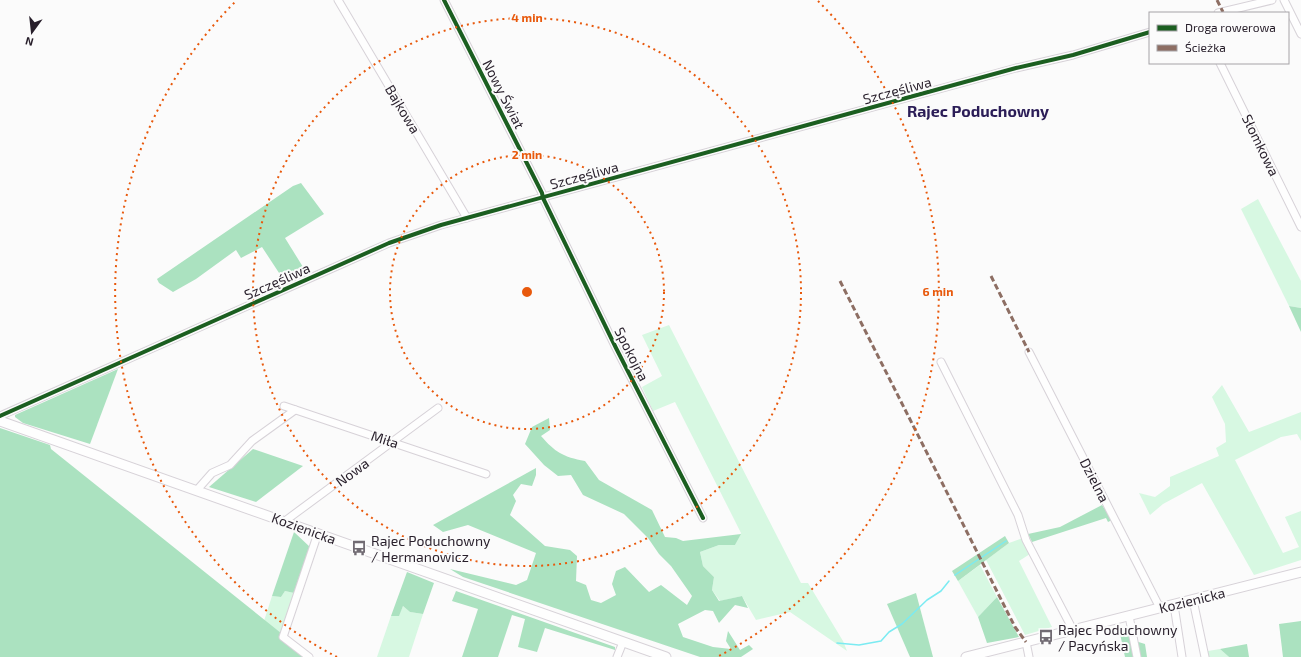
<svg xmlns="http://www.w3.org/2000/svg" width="1301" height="657" viewBox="0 0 1301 657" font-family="'Exo 2',sans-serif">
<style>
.green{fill:#d7f8e2}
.forest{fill:#abe2c0}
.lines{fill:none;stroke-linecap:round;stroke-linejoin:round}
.stream{stroke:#7bebf2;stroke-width:1.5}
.street-casing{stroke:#d7d2d8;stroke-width:9}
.secondary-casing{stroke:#d7d2d8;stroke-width:11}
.street{stroke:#fefefe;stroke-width:7}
.secondary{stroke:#fefefe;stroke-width:9}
.quiet{stroke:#8d6e63;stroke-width:3;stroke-dasharray:6 3;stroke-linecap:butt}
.cycleway-casing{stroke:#fbfbfb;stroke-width:6}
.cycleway{stroke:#1b5e20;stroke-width:4}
.ring{fill:none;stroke:#e8590c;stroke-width:2;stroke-dasharray:2 4}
.labels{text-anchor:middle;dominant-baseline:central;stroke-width:4;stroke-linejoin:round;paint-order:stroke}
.street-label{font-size:14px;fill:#271e2a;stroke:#fbfbfb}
.poi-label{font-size:14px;fill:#271e2a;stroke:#fbfbfb;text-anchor:start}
.quarter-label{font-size:16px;font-weight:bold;fill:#2b1d57;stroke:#fbfbfb}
.centre{fill:#e8590c;stroke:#fbfbfb;stroke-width:2}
.ring-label{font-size:12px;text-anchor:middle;font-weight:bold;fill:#e8590c;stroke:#fbfbfb;stroke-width:4;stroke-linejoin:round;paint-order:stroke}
</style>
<rect width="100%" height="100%" fill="#fbfbfb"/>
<g class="green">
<polygon points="1258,199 1301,281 1301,308 1289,306 1241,209"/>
<polygon points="669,325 801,583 808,583 843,641 847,651 790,612 756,620 742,596 720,601 712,590 714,577 703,566 700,552 719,545 735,545 741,533 675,402 653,411 642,387 662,376 642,335"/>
<polygon points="1222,385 1249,432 1301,412 1301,441 1297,434 1281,437 1235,460 1283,553 1299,547 1285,517 1301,511 1301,560 1254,575 1202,483 1163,504 1150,515 1139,493 1155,497 1170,486 1170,477 1219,456 1216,448 1226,442 1225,424 1212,397"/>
<polygon points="1023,538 1030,554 1019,561 1052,627 1025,635 986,560 1009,543"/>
<polygon points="980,565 997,597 978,617 958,581"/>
<polygon points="285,591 294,593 285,636 264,621 272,596 281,597"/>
<polygon points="403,606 410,612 423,614 409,657 377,657 391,616 399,615"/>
<polygon points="1220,649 1229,657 1207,657 1208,651"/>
</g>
<g class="forest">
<polygon points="301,183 324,214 285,238 303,267 283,279 262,247 241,258 236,250 196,279 173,292 159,283 157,279 293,186"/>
<polygon points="1289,306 1301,308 1301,332"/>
<polygon points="118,369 90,444 23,423 15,417 15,415"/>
<path d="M549 418 550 430 541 436C555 452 563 457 585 461L599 480 652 510 665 537 676 538 683 541 741 534 735 545H719L700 552 703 566 714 577 712 590 719 601 742 596 748 608 735 605 719 623 713 611 705 610 678 624 683 637 713 647 731 649 726 641 728 631 740 650 749 645 753 649 741 657H700L463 577 450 569 516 585 527 580 536 553 468 525 443 532 433 525 536 468V475L532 486 521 484 513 495 516 501 510 515 545 546 570 550 577 556 576 581 586 585 591 600 601 603 616 595 612 584 616 571 625 567 649 592 661 585 687 605 692 596 671 566 659 554 648 538 624 514 583 495 571 475 558 476 544 465 525 444 532 427Z"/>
<polygon points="0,428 50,445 51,449 311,657 0,657"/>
<polygon points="253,449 303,466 256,502 209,487"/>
<polygon points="1102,505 1112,520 1108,522 1106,518 1032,542 1028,534 1060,527"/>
<polygon points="294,532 311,548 294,593 285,591 281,597 272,596"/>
<polygon points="1005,536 1009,543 958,581 952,571"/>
<polygon points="407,572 434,583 423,614 410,612 403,606 399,616 391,616"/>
<polygon points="456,591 615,647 615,650 545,628 537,652 518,647 525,619 512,615 498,657 462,657 478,609 452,601"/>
<polygon points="916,593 933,657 910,657 887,604"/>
<polygon points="997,597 1019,637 987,643 978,617"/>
<polygon points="1301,621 1301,657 1283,657 1279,624"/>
<polygon points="1124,628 1128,629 1132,640 1145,644 1147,657 1125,657 1119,629"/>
<polygon points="1247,644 1249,657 1229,657 1220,649"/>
</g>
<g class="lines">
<g class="stream">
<polyline points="955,575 1006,541"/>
<polyline points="837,643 859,645 881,641 889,632 902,624 927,600 941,591 949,581"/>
</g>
<g class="street-casing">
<g id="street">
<polyline points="338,0 467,218"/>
<polyline points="444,0 542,193 543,198 616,348 703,518"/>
<polyline points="1284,0 1301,34"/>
<polyline points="1218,13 1272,0"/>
<polyline points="1220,63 1301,227"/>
<polyline points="1029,352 1160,608"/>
<polyline points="941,362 1018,515 1026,540 1073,630"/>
<polyline points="284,406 486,474"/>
<polyline points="0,416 389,243 441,225 1016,68 1073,55 1150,32"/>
<polyline points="197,490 212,473 230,465 252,441 295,410"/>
<polyline points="285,521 438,408"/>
<polyline points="1193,600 1205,657"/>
<polyline points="1174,605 1182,657"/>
<polyline points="1129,616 1137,657"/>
<polyline points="1026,642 1029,657"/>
<polyline points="309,657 283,637 318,533"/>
<polyline points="617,657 623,642"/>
</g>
</g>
<g class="secondary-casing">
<g id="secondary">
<polyline points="0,421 666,657"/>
<polyline points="966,657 1301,572"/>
</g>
</g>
<use href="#street" class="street"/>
<use href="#secondary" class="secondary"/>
<g class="quiet">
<polyline points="1217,0 1223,12"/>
<polyline points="991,276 1029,352"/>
<polyline points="840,281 1015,627 1026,642"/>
</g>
<g class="cycleway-casing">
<g id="cycleway">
<polyline points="444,0 542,193 543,198 616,348 703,518"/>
<polyline points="0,416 389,243 441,225 1016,68 1073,55 1150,32"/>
</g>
</g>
<use href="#cycleway" class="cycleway"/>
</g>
<g class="ring">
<circle cx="527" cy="292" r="137"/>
<circle cx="527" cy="292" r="274"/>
<path d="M337 657A411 411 0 0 1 236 1M818 1A411 411 0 0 1 717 657"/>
</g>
<defs>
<g id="bus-bare" transform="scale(1.2)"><path d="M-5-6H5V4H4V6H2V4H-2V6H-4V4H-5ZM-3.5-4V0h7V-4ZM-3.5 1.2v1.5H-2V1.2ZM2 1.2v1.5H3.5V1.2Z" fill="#716b73" stroke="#fbfbfb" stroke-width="2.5" paint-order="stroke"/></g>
</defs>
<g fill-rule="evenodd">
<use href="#bus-bare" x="359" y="548"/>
<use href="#bus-bare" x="1046" y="637"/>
</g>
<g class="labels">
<g class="street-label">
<text transform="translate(897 90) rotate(-15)">Szczęśliwa</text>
<text transform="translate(504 94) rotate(63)">Nowy Świat</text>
<text transform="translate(403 109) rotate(59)">Bajkowa</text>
<text transform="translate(1261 145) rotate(64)">Słomkowa</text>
<text transform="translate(584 175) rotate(-15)">Szczęśliwa</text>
<text transform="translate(277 281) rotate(-24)">Szczęśliwa</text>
<text transform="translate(632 354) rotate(63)">Spokojna</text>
<text transform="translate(385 439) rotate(18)">Miła</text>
<text transform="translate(352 472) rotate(-36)">Nowa</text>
<text transform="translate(1095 480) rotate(63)">Dzielna</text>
<text transform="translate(304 528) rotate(20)">Kozienicka</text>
<text transform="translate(1192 600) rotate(-14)">Kozienicka</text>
</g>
<g class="poi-label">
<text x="371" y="540">Rajec Poduchowny<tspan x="371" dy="16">/ Hermanowicz</tspan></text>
<text x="1058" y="629">Rajec Poduchowny<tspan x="1058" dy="16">/ Pacyńska</tspan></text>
</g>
<g class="quarter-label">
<text x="978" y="110">Rajec Poduchowny</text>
</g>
</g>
<circle cx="527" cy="292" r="6" class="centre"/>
<g class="ring-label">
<text x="527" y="22">4 min</text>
<text x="527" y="159">2 min</text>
<text x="938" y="296">6 min</text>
</g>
<rect x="1149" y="12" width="140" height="52" fill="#fbfbfb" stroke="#a6a3a7"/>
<rect x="1157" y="25" width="20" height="6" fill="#1b5e20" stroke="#a6a3a7"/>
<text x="1185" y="32" font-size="12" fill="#271e2a">Droga rowerowa</text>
<rect x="1157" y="45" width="20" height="6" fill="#8d6e63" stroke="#a6a3a7"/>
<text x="1185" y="52" font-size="12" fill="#271e2a">Ścieżka</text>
<g transform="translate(32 32) rotate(195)" stroke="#fbfbfb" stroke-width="3" paint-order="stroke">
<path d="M0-3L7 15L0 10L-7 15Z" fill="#271e2a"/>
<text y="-6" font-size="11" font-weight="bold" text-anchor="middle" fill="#271e2a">N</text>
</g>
</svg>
